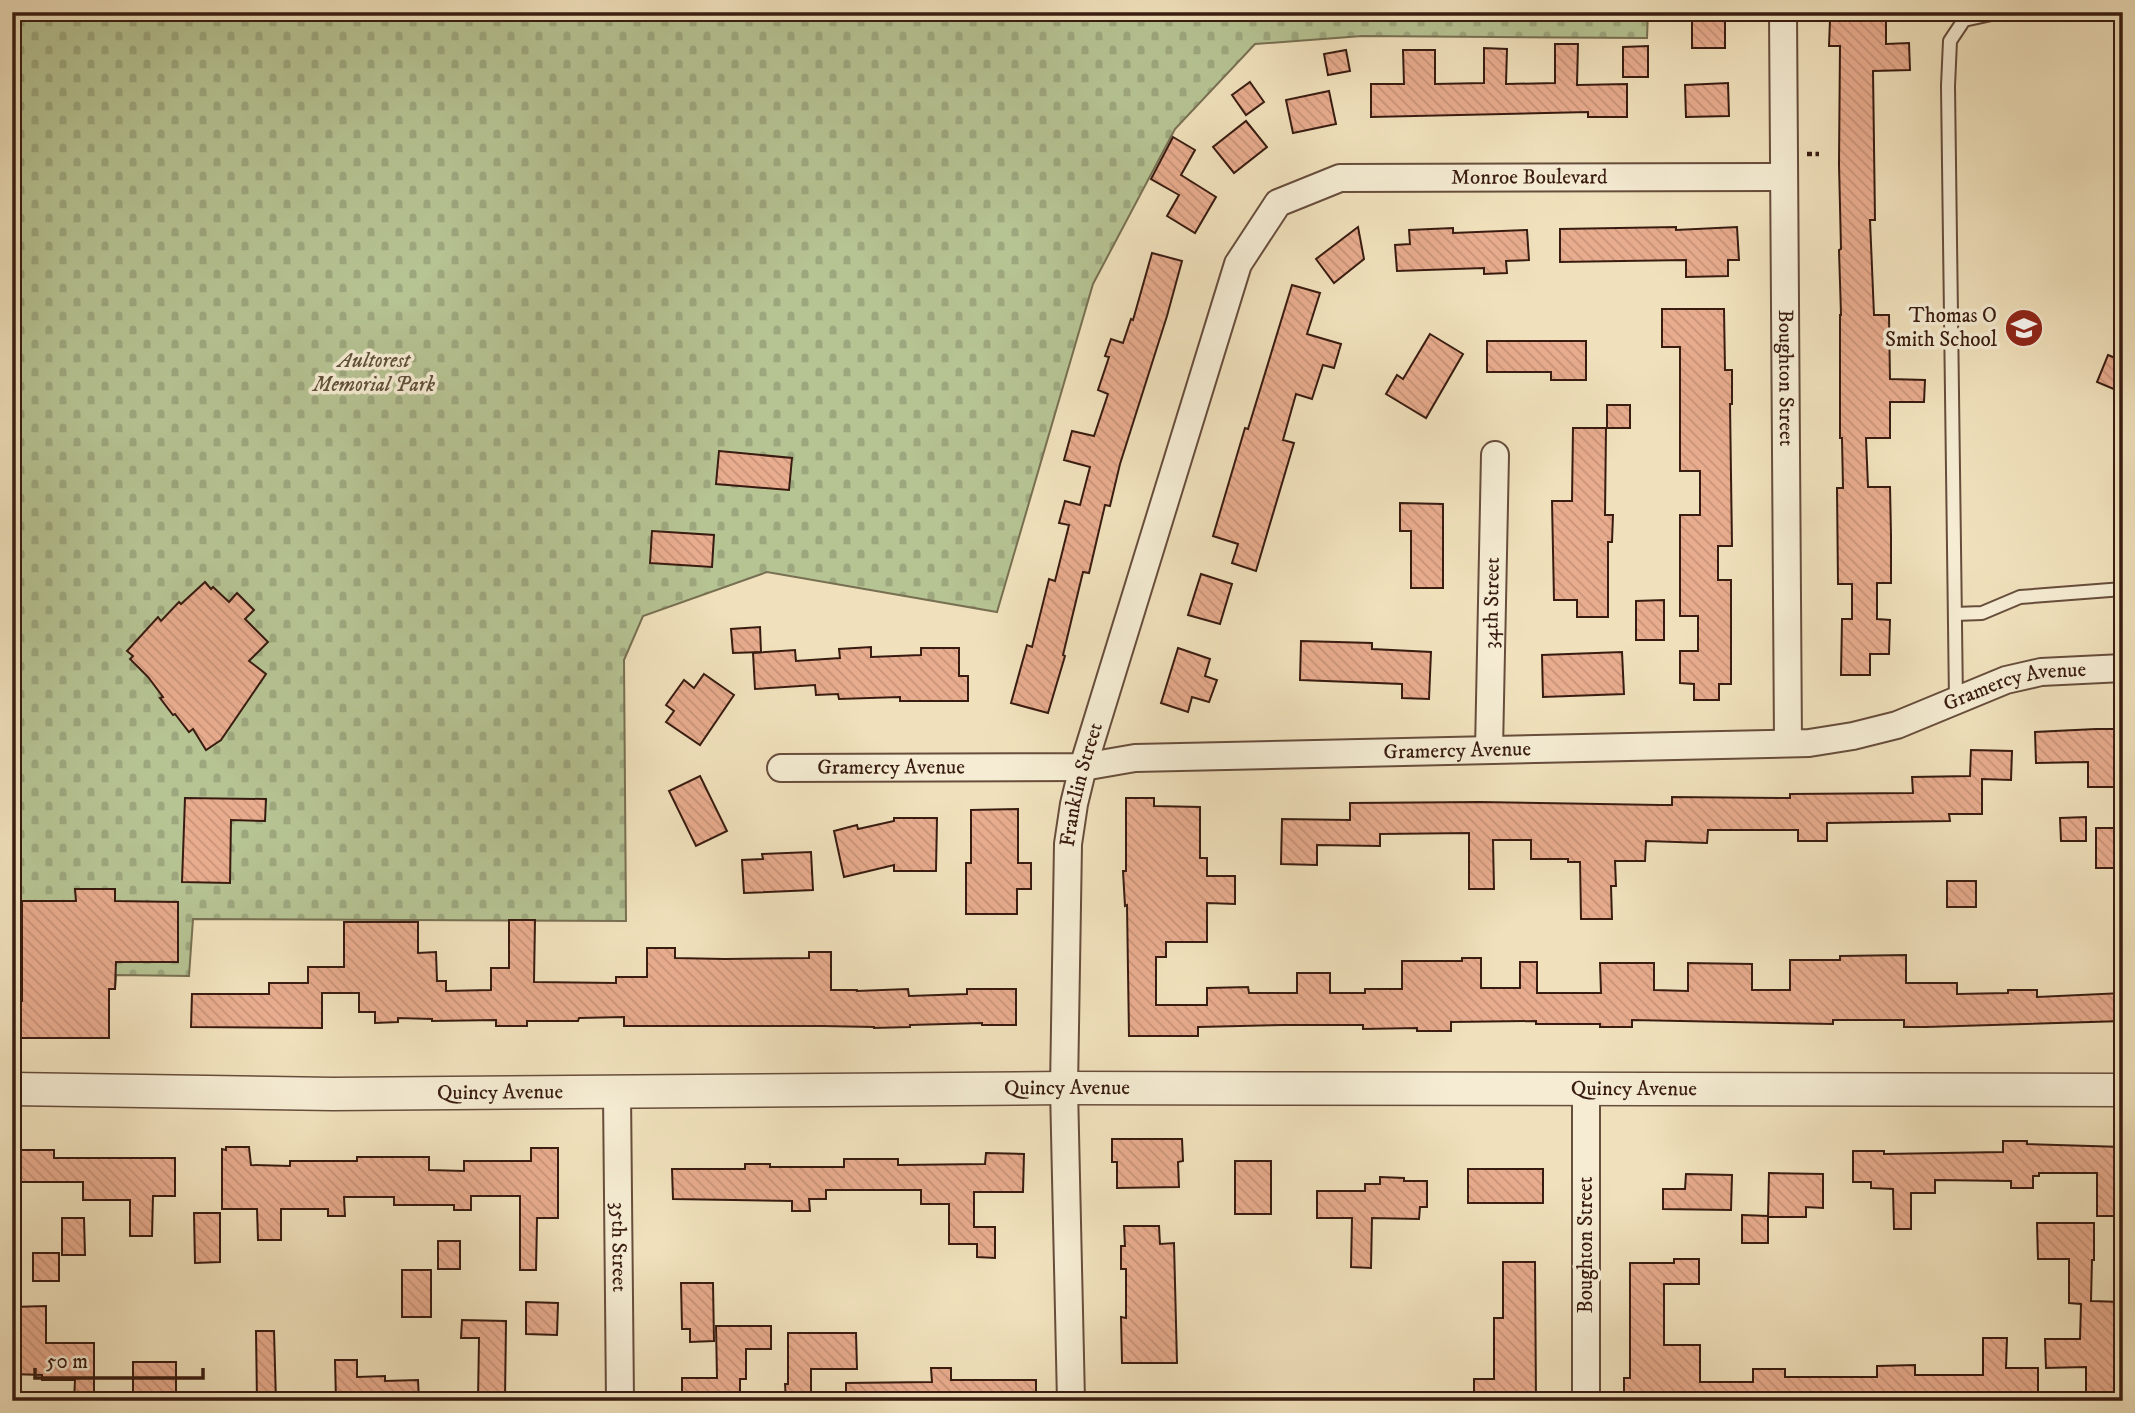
<svg xmlns="http://www.w3.org/2000/svg" width="2135" height="1413" viewBox="0 0 2135 1413" font-family="'IM FELL DW Pica',serif">
<style>
.cemetery{fill:url(#cemetery-stones);stroke:#787052;stroke-width:2}
.building{fill:url(#building-back-hatch);stroke:#391c11;stroke-width:2}
.lines{fill:none;stroke-linecap:round;stroke-linejoin:round}
.service-casing{stroke:#674d3c;stroke-width:16}
.minor-casing{stroke:#674d3c;stroke-width:30}
.tertiary-casing{stroke:#674d3c;stroke-width:35}
.path{stroke:#391c11;stroke-width:4.5;stroke-dasharray:5 3.5;stroke-linecap:butt}
.service{stroke:#f5ecd3;stroke-width:12}
.minor{stroke:#f5ecd3;stroke-width:26}
.tertiary{stroke:#f5ecd3;stroke-width:32}
.labels{text-anchor:middle;dominant-baseline:central;stroke-width:7;stroke-linejoin:round;paint-order:stroke}
.street-label{font-size:21px;fill:#391c11;stroke:#f5ecd3}
.poi-label{font-size:21px;fill:#391c11;stroke:#f5ecd3;text-anchor:end}
.park-label{font-size:21px;font-style:italic;fill:#5e4e38;stroke:#f5ecd3}
</style>
<defs>
<pattern id="cemetery-stones" width="16" height="16" patternUnits="userSpaceOnUse" patternTransform="scale(1.75)"><rect width="16" height="16" fill="#b6c393"/><path d="M2 7V4a2 2 0 0 1 4 0v3zM10 15v-3a2 2 0 0 1 4 0v3z" fill="#9da77e"/></pattern>
<pattern id="building-back-hatch" width="6" height="6" patternUnits="userSpaceOnUse" patternTransform="scale(1.75)"><rect width="6" height="6" fill="#e8ac8e"/><path d="M-1 5l2 2M0 0l6 6M5-1l2 2" fill="none" stroke="#c89379"/></pattern>
</defs>
<rect width="100%" height="100%" fill="#f0e1bc"/>
<filter id="stains"><feTurbulence type="fractalNoise" baseFrequency=".00286" numOctaves="4"/><feColorMatrix values="0 0 0 0 .2 0 0 0 0 .09 0 0 0 0 .02 0 0 0 .5 -.17"/></filter>
<radialGradient id="worn" r=".72"><stop offset=".6" stop-color="#630" stop-opacity="0"/><stop offset="1" stop-color="#630" stop-opacity=".3"/></radialGradient>
<polygon class="cemetery" points="12,12 1648,12 1647,38 1362,36 1255,44 1175,129 1093,284 997,612 767,572 643,616 624,660 626,921 193,919 189,976 116,975 115,989 22,989 22,965 12,964"/>
<g class="building">
<rect x="1692" y="12" width="33" height="36"/>
<polygon points="1838,12 1886,12 1886,44 1909,43 1910,70 1873,71 1875,220 1870,220 1874,315 1889,315 1890,379 1925,380 1924,402 1890,402 1890,438 1866,438 1868,487 1890,487 1891,535 1891,583 1877,583 1877,619 1890,620 1889,654 1870,654 1870,675 1841,675 1842,619 1852,619 1852,584 1838,584 1837,488 1843,488 1842,438 1840,438 1840,315 1841,315 1839,250 1841,249 1839,164 1840,46 1829,46 1830,20 1838,20"/>
<polygon points="1555,44 1578,44 1577,85 1627,84 1627,117 1588,117 1588,112 1371,117 1371,84 1404,84 1403,50 1435,50 1435,84 1484,83 1484,48 1507,49 1506,84 1555,83"/>
<polygon points="1648,46 1648,77 1623,77 1623,47"/>
<polygon points="1346,50 1350,71 1328,75 1324,54"/>
<polygon points="1250,82 1264,102 1246,115 1232,95"/>
<polygon points="1728,83 1729,116 1686,117 1685,85"/>
<polygon points="1329,91 1336,124 1293,133 1286,100"/>
<polygon points="1246,121 1267,147 1234,173 1213,147"/>
<polygon points="1173,137 1195,150 1181,175 1216,197 1195,233 1167,216 1179,195 1151,179"/>
<polygon points="1358,227 1364,259 1334,283 1316,259"/>
<polygon points="1676,227 1676,230 1737,227 1739,260 1728,260 1728,276 1686,277 1686,260 1560,262 1560,229"/>
<polygon points="1453,228 1453,233 1527,230 1529,260 1506,261 1507,273 1484,274 1484,268 1397,271 1395,245 1410,244 1409,230"/>
<polygon points="1152,253 1182,261 1167,316 1120,464 1110,506 1105,505 1089,573 1083,572 1063,655 1065,656 1048,713 1011,703 1027,645 1032,647 1049,579 1055,581 1069,525 1059,523 1065,501 1080,505 1090,467 1064,460 1072,431 1094,436 1108,394 1098,390 1109,357 1105,356 1111,339 1123,343 1131,319 1133,320"/>
<polygon points="1292,285 1320,293 1307,334 1341,344 1334,368 1323,365 1312,399 1296,394 1283,440 1294,443 1256,571 1232,563 1238,544 1213,536 1245,428 1248,429"/>
<polygon points="1662,309 1724,309 1725,370 1732,370 1732,404 1730,404 1732,546 1718,546 1718,580 1731,580 1731,684 1719,684 1719,700 1694,700 1694,684 1680,683 1680,651 1698,651 1698,616 1680,616 1680,515 1700,515 1700,471 1680,471 1680,347 1662,347"/>
<polygon points="1430,334 1463,354 1426,418 1386,394 1397,375 1403,379"/>
<polygon points="1487,341 1586,341 1586,380 1551,380 1551,372 1487,372"/>
<polygon points="2108,355 2123,361 2123,393 2097,382"/>
<rect x="1607" y="405" width="23" height="23"/>
<polygon points="1573,428 1606,428 1605,515 1613,515 1612,542 1608,542 1608,617 1577,617 1577,600 1554,600 1552,501 1572,501"/>
<polygon points="719,451 792,458 789,490 716,484"/>
<polygon points="1400,503 1443,504 1443,588 1411,588 1411,531 1400,531"/>
<polygon points="652,531 714,535 712,567 650,563"/>
<polygon points="1201,574 1232,584 1220,624 1188,615"/>
<polygon points="205,582 211,589 213,587 229,602 237,593 254,610 245,619 268,642 249,661 266,674 221,740 206,750 193,729 189,732 175,714 173,715 160,698 163,697 148,677 130,659 133,656 127,651 158,617 161,621 179,602 181,604"/>
<polygon points="1664,600 1664,640 1636,640 1636,601"/>
<polygon points="760,627 761,652 733,653 731,629"/>
<polygon points="1301,641 1372,643 1372,649 1431,652 1429,699 1402,698 1402,684 1300,680"/>
<polygon points="871,647 871,657 921,655 921,648 959,648 959,676 968,676 968,701 900,701 900,697 839,699 838,694 816,695 815,685 755,689 753,653 795,650 796,661 840,658 839,649"/>
<polygon points="1178,648 1210,659 1205,676 1217,680 1209,702 1192,697 1188,712 1161,703"/>
<polygon points="1622,652 1624,694 1543,697 1542,655"/>
<polygon points="704,674 734,695 700,745 666,722 674,711 666,705 684,680 694,688"/>
<polygon points="2096,729 2123,729 2123,787 2088,787 2088,762 2036,763 2035,732"/>
<polygon points="1971,750 2012,751 2011,780 1982,779 1982,814 1949,814 1950,821 1827,823 1827,841 1798,841 1798,830 1708,830 1707,843 1646,841 1645,861 1615,861 1616,886 1611,886 1612,919 1581,919 1580,862 1568,862 1568,859 1531,859 1531,840 1493,840 1494,889 1469,889 1469,833 1380,834 1380,846 1317,845 1317,865 1281,864 1282,819 1350,820 1350,803 1480,802 1661,805 1672,805 1672,797 1790,798 1790,794 1913,793 1912,777 1970,776"/>
<polygon points="700,776 727,831 696,846 669,791"/>
<polygon points="185,798 266,799 265,821 231,820 230,883 182,882"/>
<polygon points="1126,798 1154,798 1154,806 1200,807 1200,858 1207,858 1207,876 1235,876 1235,904 1207,903 1207,942 1166,942 1166,957 1156,957 1156,1005 1207,1005 1207,988 1248,987 1249,993 1297,993 1297,973 1330,973 1330,993 1365,993 1365,989 1402,989 1402,961 1462,961 1462,958 1481,958 1481,988 1520,988 1520,962 1537,962 1537,993 1601,993 1600,963 1654,963 1654,990 1688,991 1688,963 1752,964 1752,990 1790,990 1790,960 1840,960 1840,956 1906,955 1906,983 1957,983 1957,994 2008,993 2008,990 2037,990 2037,997 2123,993 2123,1021 1926,1027 1904,1027 1904,1020 1833,1020 1833,1024 1632,1020 1632,1027 1600,1027 1600,1024 1536,1024 1536,1021 1451,1022 1451,1031 1417,1031 1417,1028 1363,1029 1363,1025 1284,1025 1198,1027 1198,1036 1129,1036 1127,905 1125,906 1123,871 1126,871"/>
<polygon points="1018,809 1018,863 1031,863 1031,889 1017,889 1017,914 966,914 966,863 971,863 971,810"/>
<polygon points="2086,817 2086,841 2061,841 2060,818"/>
<polygon points="894,818 937,818 936,871 894,871 894,865 844,877 834,831 857,825 858,829 894,821"/>
<rect x="2096" y="828" width="27" height="40"/>
<polygon points="811,852 813,890 744,893 742,860 763,859 762,854"/>
<rect x="1947" y="881" width="29" height="26"/>
<polygon points="75,889 115,889 115,901 178,902 178,962 116,962 115,989 109,989 109,1038 12,1038 12,1001 22,1001 22,901 76,901"/>
<polygon points="509,920 535,920 534,982 616,983 616,977 647,977 647,948 675,948 675,958 725,959 809,958 809,952 831,952 831,990 857,990 857,991 908,989 909,996 967,994 967,989 1016,989 1016,1025 982,1025 982,1023 910,1025 910,1027 874,1028 874,1027 823,1026 624,1026 624,1017 579,1018 578,1021 527,1021 527,1026 496,1026 496,1020 432,1021 432,1019 398,1018 398,1022 375,1023 375,1012 359,1012 359,993 322,993 322,1028 191,1027 192,994 269,994 269,983 308,983 308,967 344,967 344,922 418,922 418,953 436,952 437,981 446,981 446,991 491,990 491,968 509,968"/>
<polygon points="1112,1139 1182,1139 1183,1161 1178,1162 1179,1187 1117,1188 1117,1162 1112,1162"/>
<polygon points="2003,1141 2027,1141 2027,1144 2123,1147 2123,1181 2120,1181 2120,1216 2097,1216 2097,1173 2039,1173 2039,1176 2033,1176 2033,1188 2011,1188 2011,1181 1935,1180 1935,1193 1911,1193 1911,1229 1894,1229 1893,1189 1871,1188 1871,1182 1853,1182 1853,1151 1884,1151 1884,1154 2003,1152"/>
<polygon points="226,1147 249,1147 251,1165 290,1166 290,1161 357,1161 357,1157 429,1157 429,1170 464,1171 464,1161 531,1161 531,1148 558,1148 558,1218 537,1218 536,1270 520,1270 520,1196 471,1196 471,1210 454,1210 454,1205 394,1205 394,1197 344,1197 345,1216 328,1216 328,1209 281,1209 281,1240 258,1240 257,1209 222,1209 222,1149 226,1150"/>
<polygon points="12,1150 54,1150 54,1158 175,1158 175,1196 153,1196 152,1236 130,1236 130,1200 83,1200 83,1182 12,1182"/>
<polygon points="986,1153 1024,1154 1023,1192 974,1192 974,1227 995,1227 995,1258 977,1257 977,1244 949,1244 949,1204 921,1204 921,1190 826,1190 826,1199 809,1199 810,1211 792,1211 792,1201 673,1199 672,1169 745,1169 745,1164 770,1164 770,1167 844,1167 844,1159 898,1159 898,1165 985,1164"/>
<rect x="1235" y="1161" width="36" height="53"/>
<rect x="1468" y="1169" width="75" height="34"/>
<polygon points="1769,1173 1823,1174 1823,1208 1806,1207 1806,1217 1768,1217"/>
<polygon points="1686,1174 1732,1175 1731,1210 1663,1209 1663,1189 1685,1189"/>
<polygon points="1380,1177 1404,1178 1404,1181 1427,1181 1427,1207 1420,1207 1419,1219 1372,1218 1371,1268 1351,1267 1352,1218 1317,1218 1317,1191 1365,1191 1365,1184 1380,1184"/>
<polygon points="194,1213 220,1213 220,1262 195,1263"/>
<polygon points="1742,1215 1768,1216 1768,1243 1742,1243"/>
<polygon points="62,1218 84,1218 85,1255 62,1255"/>
<polygon points="2037,1223 2094,1223 2094,1260 2092,1260 2091,1301 2122,1302 2123,1385 2119,1385 2119,1401 2086,1401 2086,1367 2046,1368 2045,1339 2080,1339 2081,1304 2069,1303 2069,1259 2038,1259"/>
<polygon points="1124,1226 1159,1226 1160,1244 1174,1243 1177,1363 1122,1363 1121,1317 1126,1318 1126,1269 1121,1269 1121,1246 1125,1246"/>
<rect x="438" y="1241" width="22" height="28"/>
<rect x="33" y="1253" width="26" height="28"/>
<polygon points="1674,1259 1699,1259 1699,1284 1664,1284 1664,1345 1700,1345 1700,1382 1753,1382 1753,1369 1785,1369 1785,1377 1877,1377 1877,1366 1915,1365 1915,1375 1983,1375 1983,1338 2007,1338 2006,1368 2038,1368 2038,1401 1624,1401 1624,1378 1630,1378 1630,1263 1674,1263"/>
<polygon points="1503,1262 1535,1262 1536,1401 1474,1401 1474,1379 1494,1379 1494,1318 1503,1318"/>
<rect x="402" y="1270" width="29" height="47"/>
<polygon points="681,1283 713,1283 714,1341 690,1342 690,1329 682,1329"/>
<polygon points="526,1302 558,1303 557,1335 526,1334"/>
<polygon points="46,1306 46,1343 94,1343 94,1401 74,1401 75,1380 42,1380 42,1375 12,1374 12,1307"/>
<polygon points="462,1320 506,1321 505,1401 478,1401 479,1338 461,1338"/>
<polygon points="716,1326 771,1326 771,1349 746,1349 746,1379 740,1379 740,1395 713,1396 713,1401 682,1401 682,1378 717,1378"/>
<polygon points="256,1331 274,1331 276,1401 257,1401"/>
<polygon points="788,1333 856,1333 857,1369 811,1369 811,1401 786,1401 785,1384 788,1384"/>
<polygon points="335,1360 357,1360 357,1377 385,1376 385,1381 418,1380 419,1401 336,1401"/>
<rect x="133" y="1362" width="43" height="39"/>
<polygon points="931,1368 951,1368 951,1380 1036,1380 1036,1401 846,1401 846,1383 932,1382"/>
</g>
<g class="lines">
<g class="service-casing">
<g id="service">
<polyline points="1955,614 1982,613 2020,597 2123,589"/>
<polyline points="1956,701 1948,86 1950,41 1964,20 1996,13 2017,12"/>
</g>
</g>
<g class="minor-casing">
<g id="minor">
<path id="s1" d="M1783 12 1788 743"/>
<path id="s2" d="M1489 750 1495 455"/>
<path id="s3" d="M781 768 1083 767 1135 758 1809 743 1853 736 1897 725 2006 680 2041 672 2123 668"/>
<polyline points="1586,1089 1586,1401"/>
<path id="s4" d="M617 1093 620 1401"/>
<path id="s5" d="M1071 1401 1064 1088 1068 844 1074 804 1083 767 1238 264 1278 203 1340 178 1784 177"/>
</g>
</g>
<g class="tertiary-casing">
<g id="tertiary">
<path id="s6" d="M12 1089 333 1094 1064 1088 2123 1090"/>
</g>
</g>
<polyline class="path" points="1807,154 1819,154"/>
<use href="#service" class="service"/>
<use href="#minor" class="minor"/>
<use href="#tertiary" class="tertiary"/>
</g>
<defs>
<g id="school-disc" transform="scale(2.0125)"><circle r="9.5" fill="#8f2418" stroke="#f5ecd3"/><path d="M0-5L7-2L0 1L-7-2ZM-4 1L0 2.5L4 1V4Q0 6-4 4Z" fill="#fff"/></g>
</defs>
<g fill-rule="evenodd">
<use href="#school-disc" x="2024" y="328"/>
</g>
<g class="labels">
<g class="street-label">
<text stroke="none"><textPath href="#s5" startOffset="1491">Monroe Boulevard</textPath></text>
<text stroke="none"><textPath href="#s1" startOffset="366">Boughton Street</textPath></text>
<text stroke="none"><textPath href="#s2" startOffset="147">34th Street</textPath></text>
<text stroke="none"><textPath href="#s3" startOffset="1244">Gramercy Avenue</textPath></text>
<text stroke="none"><textPath href="#s3" startOffset="677">Gramercy Avenue</textPath></text>
<text stroke="none"><textPath href="#s3" startOffset="110">Gramercy Avenue</textPath></text>
<text stroke="none"><textPath href="#s5" startOffset="618">Franklin Street</textPath></text>
<text stroke="none"><textPath href="#s6" startOffset="1055">Quincy Avenue</textPath></text>
<text stroke="none"><textPath href="#s6" startOffset="1622">Quincy Avenue</textPath></text>
<text stroke="none"><textPath href="#s6" startOffset="488">Quincy Avenue</textPath></text>
<text transform="translate(1586 1245) rotate(-90)">Boughton Street</text>
<text stroke="none"><textPath href="#s4" startOffset="154">35th Street</textPath></text>
</g>
<g class="poi-label">
<text x="1997" y="316">Thomas O<tspan x="1997" dy="24">Smith School</tspan></text>
</g>
<g class="park-label">
<text x="374" y="361">Aultorest<tspan x="374" dy="24">Memorial Park</tspan></text>
</g>
</g>
<rect width="2135" height="1413" fill="none" stroke="#f0e1bc" stroke-width="42"/>
<rect x="14" y="14" width="2107" height="1385" fill="none" stroke="#391c11" stroke-width="3.5"/>
<rect x="21" y="21" width="2093" height="1371" fill="none" stroke="#391c11" stroke-width="2"/>
<path d="M35 1368v10h168v-10" fill="none" stroke="#391c11" stroke-width="3.5"/>
<text x="46" y="1368" font-size="21" fill="#391c11" stroke="#f5ecd3" stroke-width="5" paint-order="stroke">50 m</text>
<rect width="100%" height="100%" filter="url(#stains)"/>
<rect width="100%" height="100%" fill="url(#worn)"/>
</svg>
